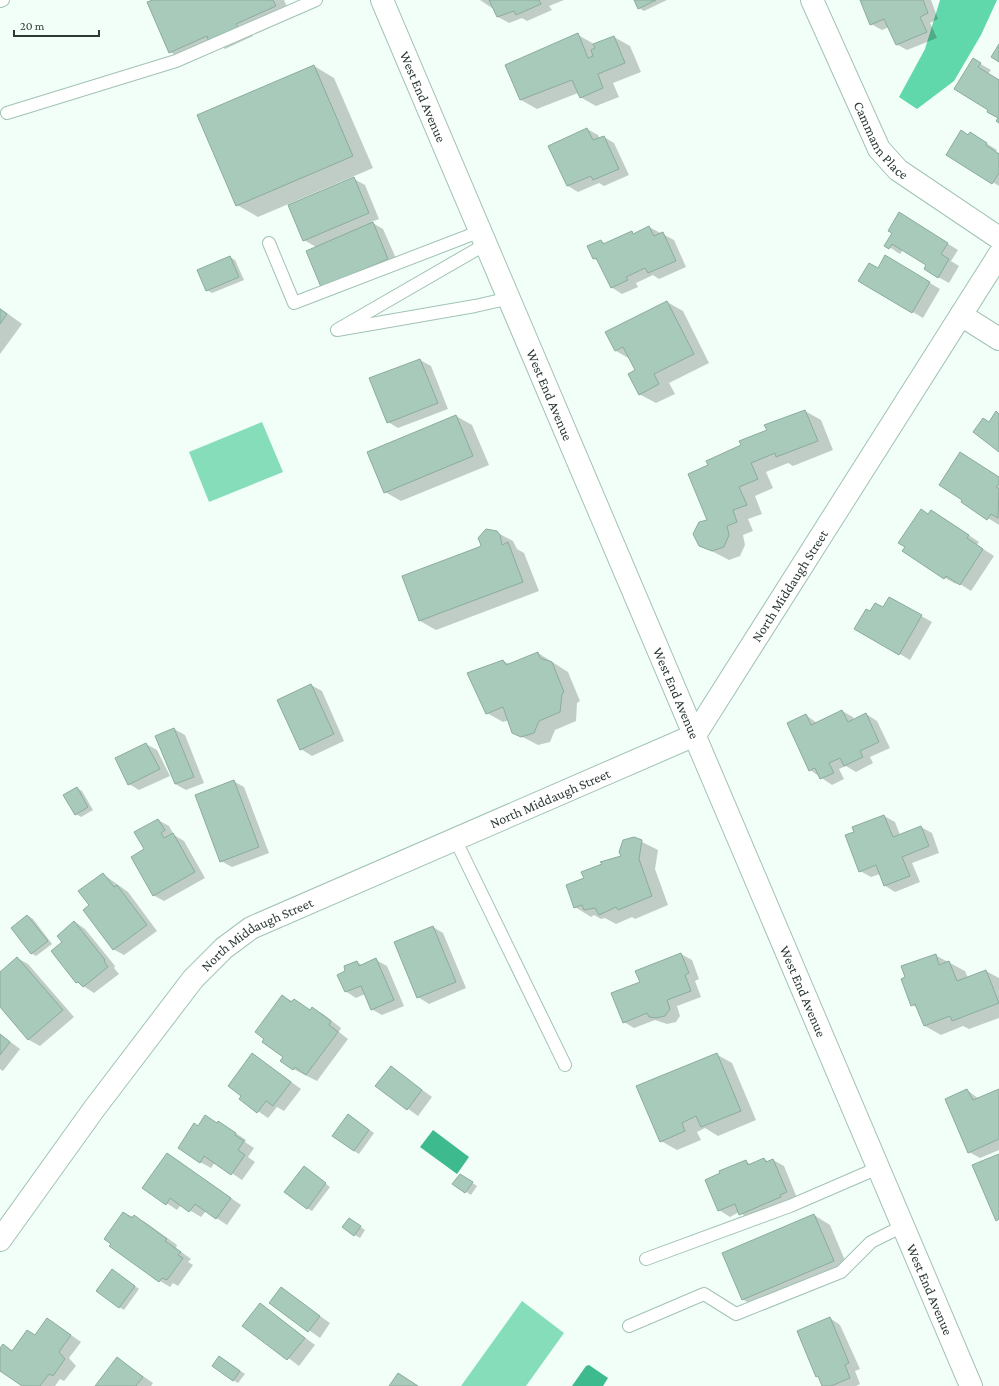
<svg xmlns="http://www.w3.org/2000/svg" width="999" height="1386" viewBox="0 0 999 1386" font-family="'Crimson Pro',serif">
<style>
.green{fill:#85deb9}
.forest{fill:#61d8ab}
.water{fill:#3eba8f}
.shadow{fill:#0003}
.building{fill:#a8caba;stroke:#8bac9d}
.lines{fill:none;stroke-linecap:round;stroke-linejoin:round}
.service-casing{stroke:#a1c3b3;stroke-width:14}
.minor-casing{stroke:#a1c3b3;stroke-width:24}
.tertiary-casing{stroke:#a1c3b3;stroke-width:24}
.service{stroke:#fff;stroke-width:12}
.minor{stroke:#fff;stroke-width:22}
.tertiary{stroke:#fff;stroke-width:22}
.labels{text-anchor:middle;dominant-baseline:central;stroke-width:3;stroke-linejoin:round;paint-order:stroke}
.street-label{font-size:14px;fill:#2c3a34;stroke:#f1fff8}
</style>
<rect width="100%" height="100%" fill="#f1fff8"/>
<g class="green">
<polygon points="262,422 283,472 209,502 189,452"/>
<polygon points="522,1301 564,1333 526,1386 461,1386"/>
</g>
<polygon class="forest" points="940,0 997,0 981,35 954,81 917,109 899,97 925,49"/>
<g class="water">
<polygon points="433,1130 469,1157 457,1174 420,1147"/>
<polygon points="589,1365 608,1378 603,1386 572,1386 586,1366"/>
</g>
<g class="shadow">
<polygon points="155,0 284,0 291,16 252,33 253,36 225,49 221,46 186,61 170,52"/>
<polygon points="480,0 564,0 549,6 552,10 527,21 522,18 509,23 498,17 494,8 492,8"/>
<polygon points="635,0 667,0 644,11 639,8"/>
<polygon points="861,0 931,0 938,19 930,23 937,38 907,50 896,44 889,27 882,30 871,24"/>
<polygon points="578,35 594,44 614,37 630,46 641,72 613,83 619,97 596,106 580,97 578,93 537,109 521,100"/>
<polygon points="974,60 991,70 988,74 999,81 999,118 989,110"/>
<polygon points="314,66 334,78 373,168 258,217 237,205"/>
<polygon points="587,129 598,135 600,139 604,137 614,143 629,175 604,186 599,183 578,192 568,186 549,147"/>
<polygon points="969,136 981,140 997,150 996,152 999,154 999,186 948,154"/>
<polygon points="354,179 365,185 379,219 371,222 383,229 399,265 333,293 316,247 304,240"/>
<polygon points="910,220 958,250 951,261 959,266 949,283 938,277 928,265 903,250 900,254 886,245"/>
<polygon points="649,227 674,240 686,267 659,279 653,275 636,283 638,287 622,294 611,287 599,261 594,259 588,247 601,241 606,244 632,233 634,234"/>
<polygon points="230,257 235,260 244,280 212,293 207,290"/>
<polygon points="886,257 940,289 923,318 860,281 878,269"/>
<polygon points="667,302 683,311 709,363 669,383 675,394 656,403 639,394 636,371 630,359 616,351"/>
<polygon points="0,308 22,324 0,354"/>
<polygon points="420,360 431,366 448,409 398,428 388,422"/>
<polygon points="805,411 821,420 833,450 793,466 788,463 766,472 773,488 755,496 762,514 748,519 753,531 743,535 745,545 740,556 729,560 700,545 709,521 710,465"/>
<polygon points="456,416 472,425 489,465 401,501 385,492"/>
<polygon points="999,478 999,525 962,502"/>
<polygon points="929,514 942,517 979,542 977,545 994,556 971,591 957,582 956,584 945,578 904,551"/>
<polygon points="496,532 513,541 517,549 524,553 539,591 436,630 420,621 403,577 479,548"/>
<polygon points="889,598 932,622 910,660 856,628 871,612 883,608"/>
<polygon points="538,653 568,672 580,701 577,703 576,721 555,730 550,742 538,745 513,732 509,720 503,722 487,713 503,661 510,664"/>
<polygon points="311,685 322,691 344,741 312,756 301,749"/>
<polygon points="842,711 853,717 854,720 866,714 877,721 890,748 870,757 873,763 856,772 846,766 839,769 844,779 832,785 810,770 806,715 817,723"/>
<polygon points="174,729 185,735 204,783 186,790 175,784"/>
<polygon points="146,744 157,750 170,776 139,790 129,784"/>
<polygon points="233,781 244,787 269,853 232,867 221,861"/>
<polygon points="77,788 82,791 93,810 81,817 76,814"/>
<polygon points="884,816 895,822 900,835 921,827 932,833 939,853 912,863 920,882 895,892 884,885 880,874 871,877 860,871 853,828"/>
<polygon points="158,820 169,826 174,835 184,841 205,878 164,901 153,895 146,850"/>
<polygon points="634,838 658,850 655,869 668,905 635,919 632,917 616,924 605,918 601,919 594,915 591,917 575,907 586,879 623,857"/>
<polygon points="103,874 128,892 157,931 124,955 113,949 91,905"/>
<polygon points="28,916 33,919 52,944 36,956 31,953"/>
<polygon points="75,922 85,929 115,966 114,968 119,974 94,993 77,982 63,942"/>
<polygon points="433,927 443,933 466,988 429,1004 418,997"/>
<polygon points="681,954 692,960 699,979 695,981 701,997 677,1006 680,1016 676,1022 667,1024 655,1020 634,1028 624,1022 641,983"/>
<polygon points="935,955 965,971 968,978 986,971 999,978 999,1018 969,1029 963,1026 941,1035 925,1026 918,1008 912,1005"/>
<polygon points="17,958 28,964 74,1017 40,1046 29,1040 0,1006 0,973"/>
<polygon points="376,960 387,966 404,1006 382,1015 371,1009 365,994 356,998 345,991 347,972 357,962 362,965"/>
<polygon points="282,996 310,1010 312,1008 323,1014 341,1028 339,1032 348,1039 317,1081 293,1069 284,1057"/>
<polygon points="0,1034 20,1049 3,1071 0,1069"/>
<polygon points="253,1054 301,1089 284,1111 277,1107 268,1118 240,1099"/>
<polygon points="716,1054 732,1063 756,1120 718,1136 705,1128 697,1132 701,1140 677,1150 661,1141"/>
<polygon points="391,1067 432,1097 418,1116 376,1086"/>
<polygon points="967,1090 979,1099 999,1090 999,1150 980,1158 969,1152"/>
<polygon points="353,1118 374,1133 359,1154 354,1151"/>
<polygon points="219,1122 246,1140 245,1142 254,1148 248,1157 255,1162 242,1180 215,1162 211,1168 200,1162 198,1127"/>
<polygon points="168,1154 241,1205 227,1225 206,1211 201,1217 181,1205 177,1210 144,1188"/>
<polygon points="764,1159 769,1162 773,1160 784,1166 797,1198 751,1220 739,1212 730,1217 719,1210 746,1161 751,1165"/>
<polygon points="309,1170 330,1187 312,1211 307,1208"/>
<polygon points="465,1178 477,1186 471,1195 454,1184"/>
<polygon points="124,1213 145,1222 177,1245 176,1248 191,1259 188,1262 193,1265 178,1286 173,1283 170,1287 160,1281 110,1246"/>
<polygon points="814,1215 830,1225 849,1270 758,1308 742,1299"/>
<polygon points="354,1222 365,1230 360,1238 355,1235"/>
<polygon points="117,1273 139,1289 124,1310 119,1307"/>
<polygon points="281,1289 330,1323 320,1338 271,1303"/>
<polygon points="260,1304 315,1345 299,1366 244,1325"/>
<polygon points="830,1318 840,1325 860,1369 855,1371 860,1384 856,1386 823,1386"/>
<polygon points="58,1326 81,1342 69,1358 76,1366 64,1381 60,1379 55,1386 23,1386 0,1369 0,1350 3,1345 13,1351 36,1336"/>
<polygon points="117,1358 153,1383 151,1386 96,1386"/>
<polygon points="225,1360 245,1374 238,1383 233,1380"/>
</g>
<g class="building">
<polygon points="153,0 273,0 276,6 236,24 238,27 208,40 207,36 169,53 147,2"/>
<polygon points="489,0 539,0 541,4 516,15 514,11 497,17"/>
<polygon points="634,0 656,0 638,9"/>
<polygon points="860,0 923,0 928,13 920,17 927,32 896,45 884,19 870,25"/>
<polygon points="578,33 588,58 593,56 591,50 595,48 593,44 614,36 625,63 598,74 603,88 580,98 572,80 520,100 505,65"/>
<polygon points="999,44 999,62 991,57"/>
<polygon points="973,58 981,63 978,67 999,80 999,123 996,121 998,118 987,112 988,110 954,89"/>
<polygon points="314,65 353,156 236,206 197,115"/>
<polygon points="587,128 593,140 604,136 619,169 593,180 591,176 567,186 548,146"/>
<polygon points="961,130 968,135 970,132 987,143 986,145 999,154 999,173 992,184 946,155"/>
<polygon points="354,177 369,213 303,241 288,205"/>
<polygon points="899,212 948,243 941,254 949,259 938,278 924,269 926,265 892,244 889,249 884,246 892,233 888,231"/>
<polygon points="373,222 388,259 321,287 306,251"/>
<polygon points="649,226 654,236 663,232 676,261 648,273 645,268 626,277 628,280 611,288 596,258 593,259 587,246 601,240 603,244 632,231 633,234"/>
<polygon points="885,255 930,282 912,313 858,281 869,263 878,268"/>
<polygon points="230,256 239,277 206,291 197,270"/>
<polygon points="667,301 694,354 654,374 659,384 639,395 628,374 635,370 623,347 615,351 605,332"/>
<polygon points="0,309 7,314 0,324"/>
<polygon points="420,359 438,403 387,423 369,378"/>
<polygon points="805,410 818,441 776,457 775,453 751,463 758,479 739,487 747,505 733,510 737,522 727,526 729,535 724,547 712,551 699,546 693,534 699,522 707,520 688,474 708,465 706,461 741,445 739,441 767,430 764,425"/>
<polygon points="996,411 999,414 999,452 973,432 983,418 989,422"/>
<polygon points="456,415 473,456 384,493 367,452"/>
<polygon points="960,452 999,477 999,484 996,487 999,489 998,518 991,514 987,520 961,502 962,500 939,485"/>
<polygon points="921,509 928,514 931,510 969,535 967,538 983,549 960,585 946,576 944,579 902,551 905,547 898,543"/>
<polygon points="486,529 497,531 500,535 502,545 508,542 523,582 419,621 402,576 479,547 481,545 478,538"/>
<polygon points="889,597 922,615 899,655 854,629 866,609 870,611 875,603 883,607"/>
<polygon points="538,652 540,658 552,662 564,692 562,694 560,712 539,721 534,733 521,737 512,733 503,707 486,714 467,673 503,660 506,665"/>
<polygon points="311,684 334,734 300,750 277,700"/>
<polygon points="842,710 848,722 866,713 879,742 860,751 863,757 844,766 840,758 829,763 834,773 820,779 815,768 809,771 787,723 806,714 811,725"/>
<polygon points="174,728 194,777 175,784 155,736"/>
<polygon points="146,743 160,769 128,785 115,758"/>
<polygon points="234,780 259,847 220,862 195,795"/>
<polygon points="77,787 88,807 75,815 63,795"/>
<polygon points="884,815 893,837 921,826 929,846 902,857 910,876 884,886 876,865 859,872 845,835 854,832 852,827"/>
<polygon points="158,819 165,830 161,833 164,838 173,833 195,872 153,896 131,857 144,849 134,832"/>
<polygon points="634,837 642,840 639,859 652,896 618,910 616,907 599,915 595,908 584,910 582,905 574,908 566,885 584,878 581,872 602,864 600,862 621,856 619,852 623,840"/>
<polygon points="103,873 114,887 117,885 147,925 113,950 83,910 89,905 78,891"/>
<polygon points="27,915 48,941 31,954 11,928"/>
<polygon points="74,921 105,960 104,961 108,967 83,987 78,982 76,983 51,951 62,942 57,936"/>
<polygon points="433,926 456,982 417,998 394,942"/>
<polygon points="681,953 689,973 685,975 691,991 667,1000 670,1009 665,1016 656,1018 649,1017 647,1013 623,1023 611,993 640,982 635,971"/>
<polygon points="936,954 939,965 949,961 957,981 986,970 999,1003 952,1021 950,1016 924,1026 915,1004 911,1006 901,979 905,977 901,966"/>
<polygon points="17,957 63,1010 28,1040 0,1007 0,972"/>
<polygon points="376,958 394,1000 371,1010 361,986 345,992 337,975 345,971 344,966 357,961 359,966"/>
<polygon points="282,995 291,1002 294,999 310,1010 312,1007 331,1021 329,1025 338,1032 306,1075 295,1067 293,1070 280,1061 283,1057 262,1042 264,1039 255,1032"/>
<polygon points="0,1034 10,1042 0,1055"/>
<polygon points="252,1053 291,1082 273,1106 266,1101 257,1113 239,1099 241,1096 228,1086"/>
<polygon points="717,1053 741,1111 701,1127 696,1116 682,1123 685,1131 660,1142 636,1086"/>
<polygon points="391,1066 422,1090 407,1110 375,1086"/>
<polygon points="967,1089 973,1100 999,1089 999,1139 968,1153 945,1099"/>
<polygon points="348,1114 369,1130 354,1151 332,1136"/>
<polygon points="205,1115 217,1123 218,1121 236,1133 235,1135 244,1141 238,1150 245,1155 231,1175 204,1156 200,1163 178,1148 194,1123 198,1126"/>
<polygon points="167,1153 231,1198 216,1219 195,1204 189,1212 170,1198 166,1205 142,1188"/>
<polygon points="999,1154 999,1219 996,1221 972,1165"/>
<polygon points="764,1158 766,1162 773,1159 787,1192 780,1195 781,1197 739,1215 735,1204 718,1211 705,1180 720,1173 719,1171 746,1160 748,1165"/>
<polygon points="304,1166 326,1183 307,1209 284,1192"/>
<polygon points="460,1174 473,1182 465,1193 452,1184"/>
<polygon points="123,1212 132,1218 134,1215 167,1239 165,1241 181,1252 178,1255 183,1258 167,1280 162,1278 159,1282 109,1246 111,1244 104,1239"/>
<polygon points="814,1214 834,1261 742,1300 722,1253"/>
<polygon points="349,1218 361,1226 354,1236 342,1227"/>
<polygon points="112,1269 135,1286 119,1308 96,1291"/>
<polygon points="281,1287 320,1316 308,1332 269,1303"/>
<polygon points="260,1303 305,1338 287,1360 242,1326"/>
<polygon points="830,1317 849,1363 845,1365 850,1378 831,1386 822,1386 818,1376 816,1377 797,1331"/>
<polygon points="47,1318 71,1335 59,1352 65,1359 53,1376 49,1374 40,1386 22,1386 0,1371 0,1348 3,1344 12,1351 27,1330 35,1335"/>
<polygon points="219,1356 240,1371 233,1381 212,1366"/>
<polygon points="117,1357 143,1377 136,1386 95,1386"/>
<polygon points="398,1373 418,1386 389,1386"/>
</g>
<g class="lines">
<g class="service-casing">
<g id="service">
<polyline points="0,1 3,0"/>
<polyline points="7,113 176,61 316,0"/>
<polyline points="269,243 294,303 481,231"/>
<polyline points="486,244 337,330 475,306 510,298"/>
<polyline points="455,839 565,1065"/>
<polyline points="646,1259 790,1206 878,1168"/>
<polyline points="629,1326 704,1294 736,1314 841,1272 871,1242 903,1226"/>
</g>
</g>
<g class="minor-casing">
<g id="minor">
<path id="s1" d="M812 0 879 149 898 170 999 238"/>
<polyline points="961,315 999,339"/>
<path id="s2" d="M0 1240 94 1109 193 979 224 948 251 928 695 735 999 255"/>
</g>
</g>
<g class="tertiary-casing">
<g id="tertiary">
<path id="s3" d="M382 0 971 1386"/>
</g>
</g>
<use href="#service" class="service"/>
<use href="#minor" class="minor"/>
<use href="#tertiary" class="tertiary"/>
</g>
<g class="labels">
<g class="street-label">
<text stroke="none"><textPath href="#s3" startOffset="105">West End Avenue</textPath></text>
<text stroke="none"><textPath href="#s1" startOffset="157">Cammann Place</textPath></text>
<text stroke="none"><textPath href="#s3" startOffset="429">West End Avenue</textPath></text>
<text stroke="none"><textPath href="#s2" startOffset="1063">North Middaugh Street</textPath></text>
<text stroke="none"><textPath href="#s3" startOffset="753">West End Avenue</textPath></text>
<text stroke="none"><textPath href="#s2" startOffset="728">North Middaugh Street</textPath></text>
<text stroke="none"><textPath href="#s2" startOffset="404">North Middaugh Street</textPath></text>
<text stroke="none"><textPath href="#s3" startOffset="1077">West End Avenue</textPath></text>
<text stroke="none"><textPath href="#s3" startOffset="1401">West End Avenue</textPath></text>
</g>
</g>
<path d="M14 30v6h85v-6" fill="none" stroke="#2c3a34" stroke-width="2"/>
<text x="20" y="30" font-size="12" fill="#2c3a34" stroke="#f1fff8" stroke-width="3" paint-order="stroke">20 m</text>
</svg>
